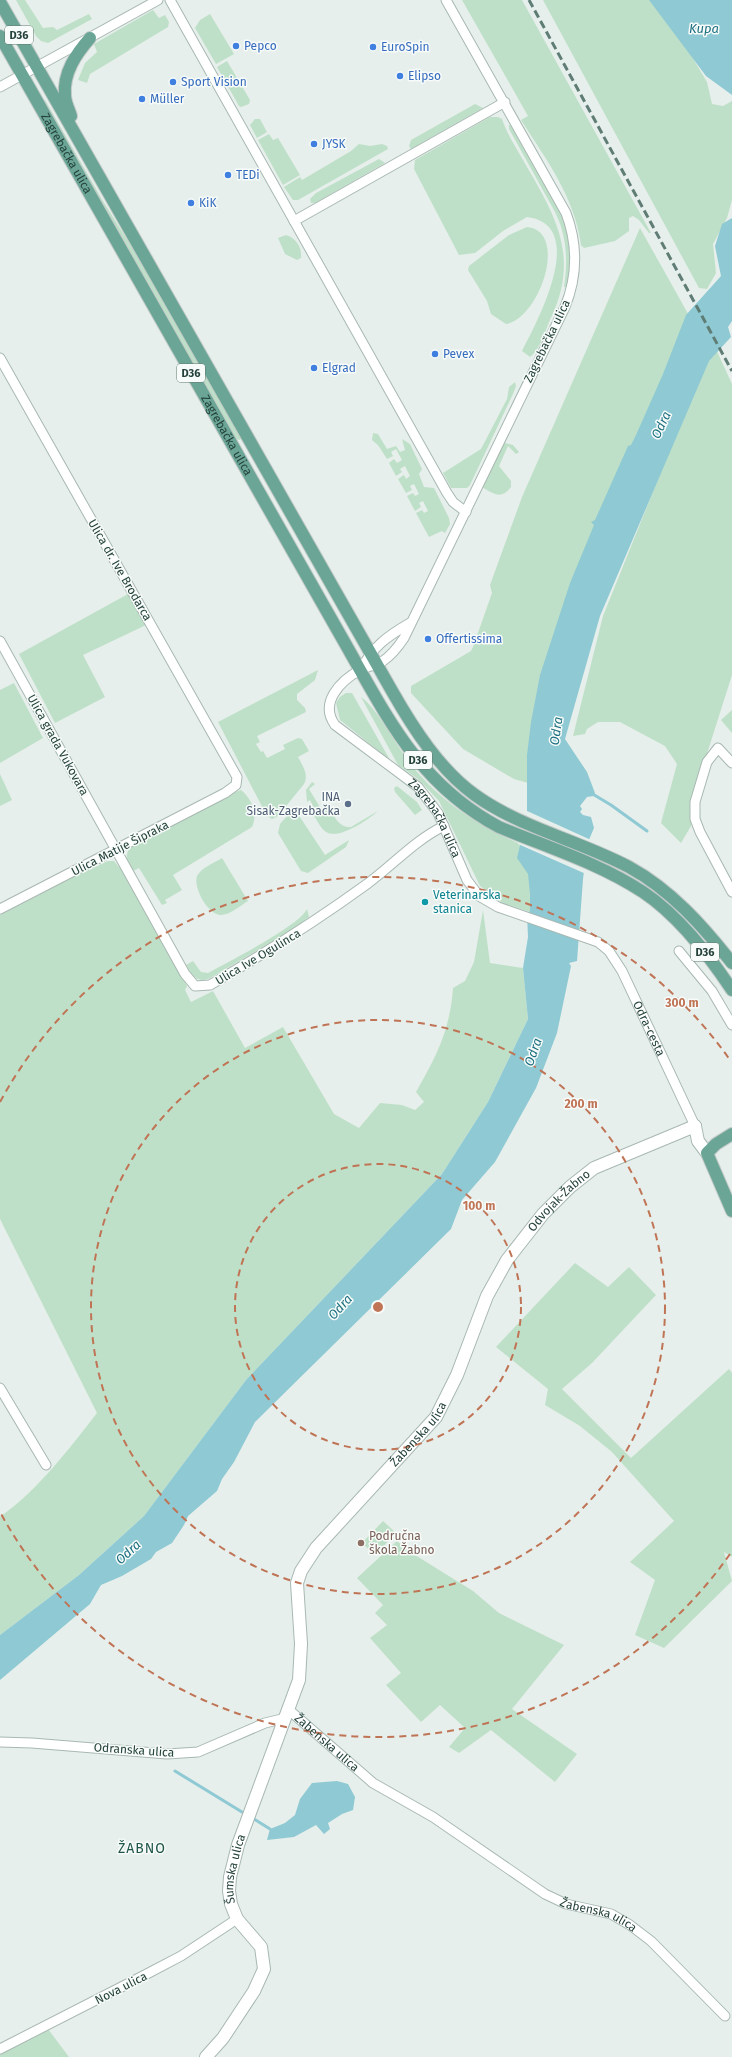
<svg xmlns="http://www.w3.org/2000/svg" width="732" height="2057" viewBox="0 0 732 2057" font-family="'Fira Sans',sans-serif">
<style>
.green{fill:#bfe0c8}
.water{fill:#8ec9d4}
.pier{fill:#e6efeb}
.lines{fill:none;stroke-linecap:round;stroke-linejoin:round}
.stream{stroke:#8ec9d4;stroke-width:3}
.minor-casing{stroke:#a8b8b2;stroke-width:11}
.tertiary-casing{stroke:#a8b8b2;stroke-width:14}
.primary-casing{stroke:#c2cac8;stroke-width:14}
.minor{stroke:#fff;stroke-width:9}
.tertiary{stroke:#fff;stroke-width:12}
.primary{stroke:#6aa596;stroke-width:12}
.rail{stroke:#5f7d75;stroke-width:3;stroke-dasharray:8 4;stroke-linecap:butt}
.ring{fill:none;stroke:#c07456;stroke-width:2;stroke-dasharray:7 5}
.shop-dot{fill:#3f7fe0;stroke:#f7fbf9;stroke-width:1.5}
.service-dot{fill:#5c6f8a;stroke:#f7fbf9;stroke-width:1.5}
.culture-dot{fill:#0f9aa8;stroke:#f7fbf9;stroke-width:1.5}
.education-dot{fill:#8d6e63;stroke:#f7fbf9;stroke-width:1.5}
.labels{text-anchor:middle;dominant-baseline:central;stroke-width:3;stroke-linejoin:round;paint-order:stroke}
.shield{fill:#f7fbf9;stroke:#637a73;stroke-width:1}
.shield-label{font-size:11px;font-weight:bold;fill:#24423a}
.shop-label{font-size:12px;fill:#366cbe;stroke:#f7fbf9;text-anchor:start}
.street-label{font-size:12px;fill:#24423a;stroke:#f7fbf9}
.service-label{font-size:12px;fill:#4e5e75;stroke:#f7fbf9;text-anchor:end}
.culture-label{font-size:12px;fill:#0d838f;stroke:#f7fbf9;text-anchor:start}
.education-label{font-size:12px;fill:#785e54;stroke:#f7fbf9;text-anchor:start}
.water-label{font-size:13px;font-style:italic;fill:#1c6f80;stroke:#f7fbf9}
.quarter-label{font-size:14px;letter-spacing:1px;fill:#1f5548;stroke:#f7fbf9}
.centre{fill:#c07456;stroke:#f7fbf9;stroke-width:2}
.ring-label{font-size:12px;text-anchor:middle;font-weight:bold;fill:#c07456;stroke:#f7fbf9;stroke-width:3;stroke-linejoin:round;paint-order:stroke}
</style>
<rect width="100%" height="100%" fill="#e6efeb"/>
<g class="green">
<polygon points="16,0 25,0 43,28 53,27 57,30 89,14 92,19 48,43 41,41 36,36"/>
<path d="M462 0H522L651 233H649L639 220 633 216 629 218V231L615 241 584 248 581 245C575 198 546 159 521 120L528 116Z"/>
<polygon points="543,0 658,0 707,82 712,104 723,106 732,101 732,200 727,218 713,244 716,273 707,289 699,288"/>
<polygon points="153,10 159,18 165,15 169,22 168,27 90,74 87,83 78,80 85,63 97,52 94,44"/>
<polygon points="210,14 234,54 216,64 195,28 200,20"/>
<polygon points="227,61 250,100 249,104 241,107 239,106 217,67"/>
<polygon points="45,100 103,201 151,278 242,436 240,440 236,439 42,101"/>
<polygon points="475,104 483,108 411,149 409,146 411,140"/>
<path d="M490 117H498L502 119C507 134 516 147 523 160 555 215 581 256 550 320 545 331 540 350 530 357L522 351C538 320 589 225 527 217L503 231 475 253 459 255 414 169 415 160Z"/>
<polygon points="255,119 260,119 267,132 257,138 250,125"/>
<path d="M512 124C531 159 564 206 570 245 572 260 570 273 566 287H564C568 261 567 236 555 212L509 129V125Z"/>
<polygon points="269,134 273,140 278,138 300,175 283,185 258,140"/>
<polygon points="359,144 370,146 382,144 387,146 388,149 298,200 293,200 284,187 300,177 302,180 351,151"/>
<polygon points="379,159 385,163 315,203 311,203 310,199 316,193"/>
<path d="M527 227C569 231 540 318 506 324L491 314 487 301 468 270 469 266 509 235Z"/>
<polygon points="640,228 691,319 535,785 514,779 463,749 411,693 411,686 471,651 473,647 492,593 490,585 522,497"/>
<path d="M286 235C296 238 302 247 301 258L297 260 285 254 278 238Z"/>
<polygon points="715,347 732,384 732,675 691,804 691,826 681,843 661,823 677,764 665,746 620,722 598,722 587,729 585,734 573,736 603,616 704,365"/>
<polygon points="515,382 516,386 513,394 470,485 467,488 451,488 443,473 481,449 507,399 509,387"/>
<polygon points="373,433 378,434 387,449 396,446 400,452 405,450 402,439 410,444 422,469 419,474 424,487 434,488 449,518 450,524 445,533 442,531 429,537 416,513 422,510 424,513 428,511 423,501 419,503 421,507 415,511 407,496 413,493 415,496 419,494 414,484 410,486 412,490 406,493 398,479 404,475 406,479 410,476 405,466 400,469 402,472 396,476 389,463 394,459 397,463 402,460 396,449 391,452 393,456 387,459 378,445 372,440"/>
<path d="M505 443 513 445 519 452 516 454 508 446 499 466 511 481V487C501 500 494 494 482 487L502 445Z"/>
<polygon points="128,594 146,625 83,655 105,697 55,723 19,654"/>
<path d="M318 670 315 680 297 694V700L305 708 306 712 257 736 260 742 256 744 261 752 263 751 267 758 285 749 283 745 298 738 302 739 309 751 298 757C303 766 309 775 304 784L278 816 272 819 267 816 218 722Z"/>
<polygon points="14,683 43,738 0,763 0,690"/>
<polygon points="346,693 352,693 390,760 340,720 336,703 340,697"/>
<path d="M361 697C378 709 398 749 413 767 447 809 492 833 541 853L539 915 502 903 480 886 439 801 418 779 398 765Z"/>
<polygon points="732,710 732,733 721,720"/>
<polygon points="0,774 12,800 0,806"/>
<path d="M312 782 315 784 309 789 321 809 328 805C333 814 338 828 351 827L378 811C368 820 339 840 326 832 320 828 316 818 312 812L315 810 310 800 307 802 306 790Z"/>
<polygon points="397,786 417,802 422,810 415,815 395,792 394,788"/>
<path d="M241 790C252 799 258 814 252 827L173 875 182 890 165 900 167 903 162 905 139 868 133 871C127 863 125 858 129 848L233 793Z"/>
<polygon points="294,808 325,855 349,840 346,847 308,873 301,871 278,833 280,824"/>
<path d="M222 858 248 901C241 905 230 915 221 915 208 915 193 888 197 876 201 868 214 863 222 858Z"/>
<path d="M108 861H114L124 873 187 986 185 990 191 1002 213 991 245 1048 283 1027 334 1114 359 1128 380 1103 402 1105 415 1110 424 1102 416 1092C437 1055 450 1030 453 988L465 981 474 962 483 910 490 963 523 968 528 1019 488 1102 442 1174 246 1380 144 1516 79 1575 0 1635V1517C39 1489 68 1450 97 1413L0 1219V915L75 876Z"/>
<path d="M307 909 309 917 295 928 210 978C197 984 192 975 186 965L193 961 201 972 208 973C228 962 299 926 307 909Z"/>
<polygon points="575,1263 608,1287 629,1267 656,1295 592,1363 562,1389 631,1458 729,1369 732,1373 732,1557 724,1552 732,1581 664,1648 635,1635 655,1580 630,1562 674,1521 612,1452 580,1426 545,1405 548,1389 496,1347"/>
<polygon points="383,1521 396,1533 375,1555 362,1543"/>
<polygon points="397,1541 407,1550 473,1591 499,1613 564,1645 512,1709 577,1754 555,1782 491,1730 459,1753 449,1747 465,1728 440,1705 421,1722 386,1685 401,1673 370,1638 387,1625 375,1613 383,1605 357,1578"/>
<polygon points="48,2029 69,2057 0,2057 0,2054"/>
</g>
<g class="water">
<polygon points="649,0 732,0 732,95 706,76"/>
<polygon points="732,218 732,321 728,327 731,337 709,361 600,616 565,739 587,772 595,793 594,796 587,797 580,806 582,809 580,812 583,815 591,817 594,828 588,842 583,879 577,961 569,963 571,966 557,1033 536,1088 495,1162 462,1200 451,1229 255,1422 234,1462 222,1479 217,1491 188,1516 184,1525 172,1543 156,1552 151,1559 122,1576 101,1585 90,1604 0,1680 0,1635 79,1575 144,1516 246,1380 442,1174 488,1102 528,1019 523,968 528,937 527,914 530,911 530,894 528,874 517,858 527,815 527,755 531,722 540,675 570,583 594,525 591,522 595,520 628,446 631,445 636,435 663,374 686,315 721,276 715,246 722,224"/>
<polygon points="337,1781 348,1784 355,1797 353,1810 342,1814 328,1823 330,1829 324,1834 316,1825 294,1837 267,1840 270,1829 285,1823 295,1815 300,1799 312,1783"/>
</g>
<polygon class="pier" points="525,810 591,840 586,874 518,844"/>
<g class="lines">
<g class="stream">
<polyline points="591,793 611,805 647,831"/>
<polyline points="175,1771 242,1812"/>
<polyline points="254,1819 270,1829"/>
</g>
<g class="minor-casing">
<g id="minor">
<polyline points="170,0 447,493 453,502 466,512"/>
<path id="s1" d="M446 0 566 213C578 245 578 275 565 307L404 638C398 647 392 655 383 661 376 666 367 666 360 670 340 681 319 703 335 725L418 787 438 813 467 880 479 896 498 907 598 942 609 951 622 971 695 1126"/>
<polyline points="0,87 158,0"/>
<polyline points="294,221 505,102"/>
<polyline points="0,358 237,777 236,785 225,793 0,909"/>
<path d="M0 641 185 974 195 986 210 985C264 954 316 921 367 884 393 865 415 840 444 826"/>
<path d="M360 670C374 646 386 637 410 623"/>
<polyline points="732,763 718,748 707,762 695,802 695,819 700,832 732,892"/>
<polyline points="679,951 712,991 732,1025"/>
<polyline points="0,1388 46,1465"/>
<path id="s2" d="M289 1710 373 1783 433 1817 545 1894 566 1904 611 1914 630 1925 651 1941 725 2016"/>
<polyline points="0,1742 32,1743 167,1754 198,1752 265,1723 286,1718"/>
<polyline points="0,2049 141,1977 181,1956 237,1919"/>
</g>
</g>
<g class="tertiary-casing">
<g id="tertiary">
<polyline points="695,1126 698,1141 707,1153"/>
<path id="s3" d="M206 2057 223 2038 254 1991 264 1969 261 1947 237 1919 231 1904 229 1891 230 1877 238 1845 299 1680 301 1644 297 1583 301 1571 316 1548 436 1417 457 1375 487 1296 507 1260 543 1214 570 1187 594 1168 695 1126"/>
</g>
</g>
<g class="primary-casing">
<g id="primary">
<path d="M0 2 392 691C413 728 440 770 475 795 519 827 580 841 629 867 671 890 703 926 732 963"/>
<path id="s4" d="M0 36 346 645C388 719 420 785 499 827 547 847 599 863 643 892 679 916 708 954 732 990"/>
<path d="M71 116C69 109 65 103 65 95 63 73 76 54 90 38"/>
<polyline points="732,1134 716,1144 707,1153 732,1211"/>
</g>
</g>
<use href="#minor" class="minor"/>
<use href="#tertiary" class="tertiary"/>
<use href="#primary" class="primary"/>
<polyline class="rail" points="529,0 732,371"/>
</g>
<g class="ring">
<circle cx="378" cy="1307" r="143"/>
<circle cx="378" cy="1307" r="287"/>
<path d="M730 1554A430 430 0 0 1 0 1512M0 1102A430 430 0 0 1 730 1060"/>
</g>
<g class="shop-dot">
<circle cx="236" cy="46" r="4"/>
<circle cx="373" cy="47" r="4"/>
<circle cx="400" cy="76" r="4"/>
<circle cx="173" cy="82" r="4"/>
<circle cx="142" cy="99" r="4"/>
<circle cx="314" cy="144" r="4"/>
<circle cx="228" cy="175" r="4"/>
<circle cx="191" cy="203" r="4"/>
<circle cx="435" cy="354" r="4"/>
<circle cx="314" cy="368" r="4"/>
<circle cx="428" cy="639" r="4"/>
</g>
<circle class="service-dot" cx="348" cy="804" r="4"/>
<circle class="culture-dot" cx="425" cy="902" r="4"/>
<circle class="education-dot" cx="361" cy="1543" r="4"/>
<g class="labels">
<g class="shield">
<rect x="5" y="26" width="28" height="18" rx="3"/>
<rect x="177" y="364" width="28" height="18" rx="3"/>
<rect x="404" y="751" width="28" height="18" rx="3"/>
<rect x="691" y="943" width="28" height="18" rx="3"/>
</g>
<g class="shield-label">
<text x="19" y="35">D36</text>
<text x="191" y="373">D36</text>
<text x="418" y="760">D36</text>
<text x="705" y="952">D36</text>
</g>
<g class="shop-label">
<text x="244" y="46">Pepco</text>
<text x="381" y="47">EuroSpin</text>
<text x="408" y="76">Elipso</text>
<text x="181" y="82">Sport Vision</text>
<text x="150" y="99">Müller</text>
<text x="322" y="144">JYSK</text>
<text x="236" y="175">TEDi</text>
<text x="199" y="203">KiK</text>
<text x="443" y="354">Pevex</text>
<text x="322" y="368">Elgrad</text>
<text x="436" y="639">Offertissima</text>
</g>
<g class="street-label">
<text stroke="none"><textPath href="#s4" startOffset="135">Zagrebačka ulica</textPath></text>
<text transform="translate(547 341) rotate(-64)">Zagrebačka ulica</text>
<text stroke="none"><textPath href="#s4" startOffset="459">Zagrebačka ulica</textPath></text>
<text transform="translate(120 570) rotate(60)">Ulica dr. Ive Brodarca</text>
<text transform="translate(58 745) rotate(61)">Ulica grada Vukovara</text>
<text stroke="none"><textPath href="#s1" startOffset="973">Zagrebačka ulica</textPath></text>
<text transform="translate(120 848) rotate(-27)">Ulica Matije Šipraka</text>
<text transform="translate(258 957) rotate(-31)">Ulica Ive Ogulinca</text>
<text stroke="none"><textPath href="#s1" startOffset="1293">Odra-cesta</textPath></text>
<text stroke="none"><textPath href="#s3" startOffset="984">Odvojak-Žabno</textPath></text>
<text stroke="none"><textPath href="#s3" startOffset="708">Žabenska ulica</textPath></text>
<text stroke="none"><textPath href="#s2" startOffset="50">Žabenska ulica</textPath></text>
<text transform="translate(134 1750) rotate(4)">Odranska ulica</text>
<text stroke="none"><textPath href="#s3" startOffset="217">Šumska ulica</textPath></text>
<text stroke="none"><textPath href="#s2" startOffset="374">Žabenska ulica</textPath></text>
<text transform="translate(121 1988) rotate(-27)">Nova ulica</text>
</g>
<g class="service-label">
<text x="340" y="797">INA<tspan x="340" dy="14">Sisak-Zagrebačka</tspan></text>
</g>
<g class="culture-label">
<text x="433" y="895">Veterinarska<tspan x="433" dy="14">stanica</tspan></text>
</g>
<g class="education-label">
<text x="369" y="1536">Područna<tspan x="369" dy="14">škola Žabno</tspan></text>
</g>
<g class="water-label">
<text x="704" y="28">Kupa</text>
<text transform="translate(661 425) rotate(-65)">Odra</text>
<text transform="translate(556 731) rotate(-82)">Odra</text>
<text transform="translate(533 1052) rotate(-71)">Odra</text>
<text transform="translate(340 1307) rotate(-48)">Odra</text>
<text transform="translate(128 1552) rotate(-42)">Odra</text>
</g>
<g class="quarter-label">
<text x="142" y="1848">ŽABNO</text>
</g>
</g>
<circle cx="378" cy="1307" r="6" class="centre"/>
<g class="ring-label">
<text x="682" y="1007">300 m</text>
<text x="581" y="1108">200 m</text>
<text x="479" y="1210">100 m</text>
</g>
</svg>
